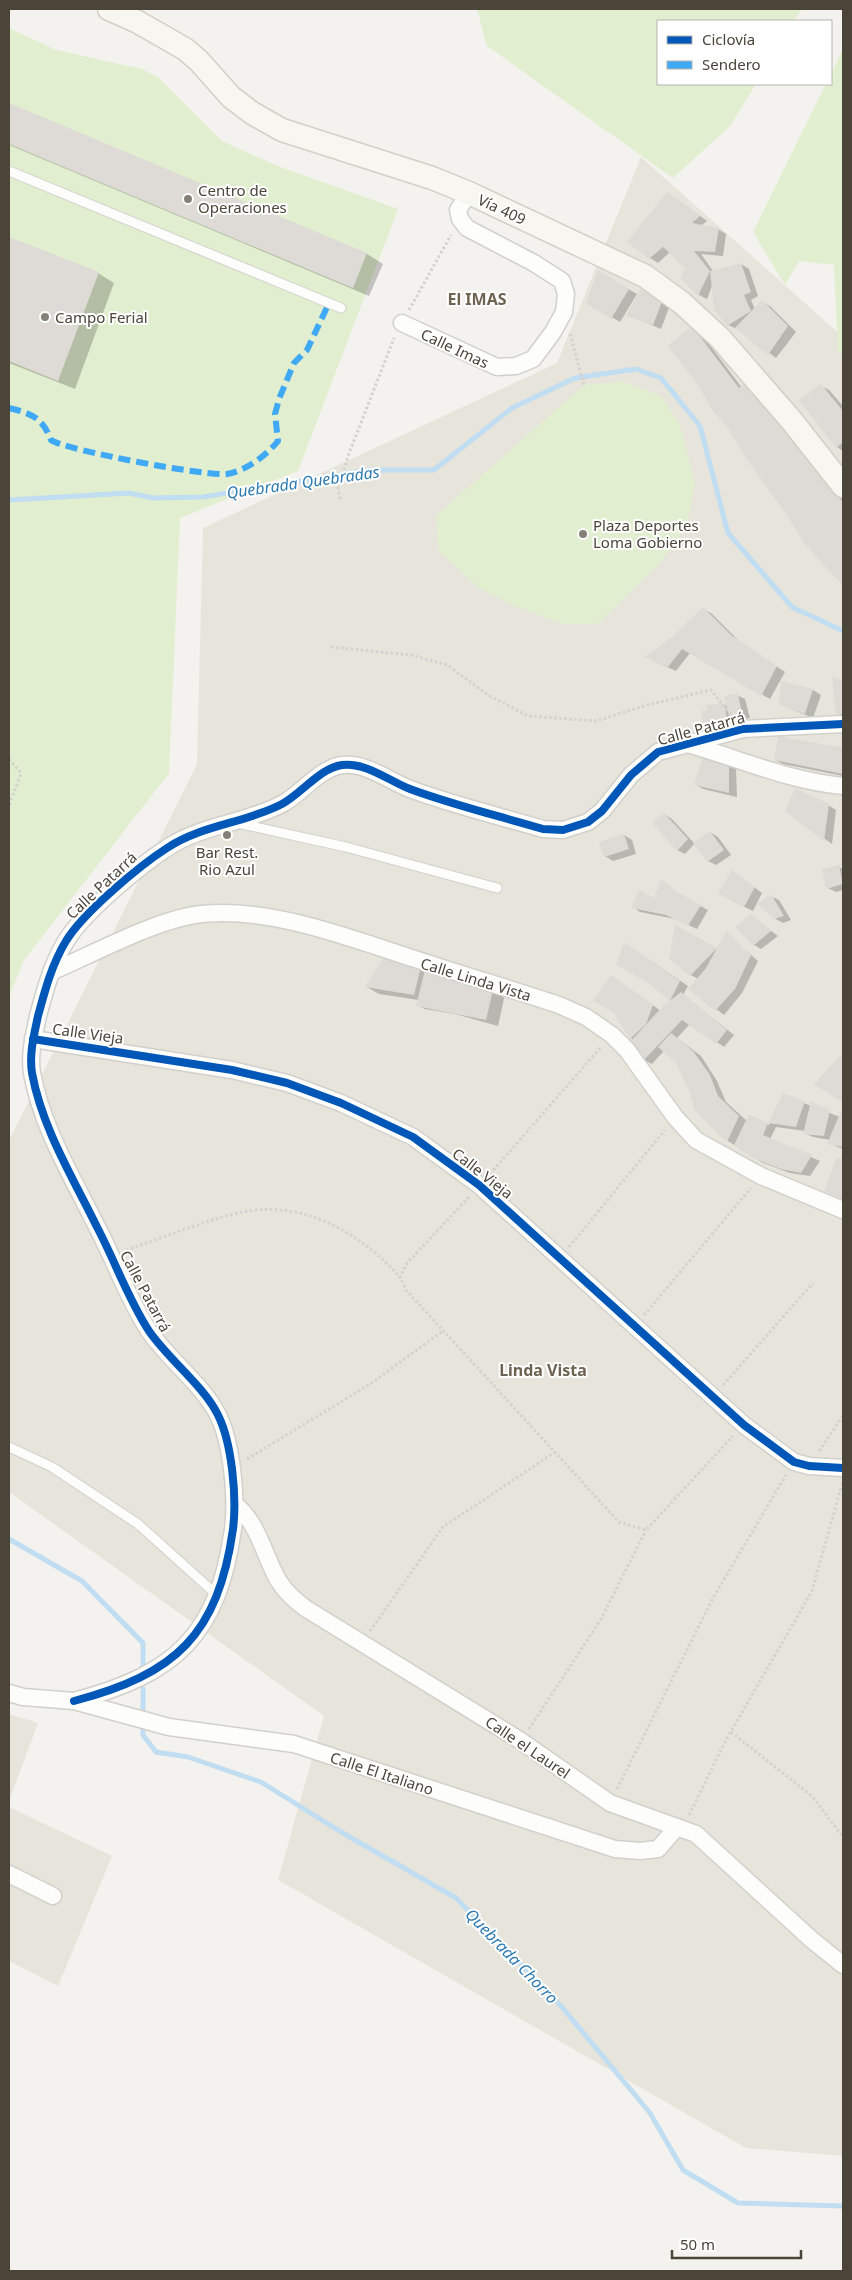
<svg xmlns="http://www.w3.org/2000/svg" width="852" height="2280" viewBox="0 0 852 2280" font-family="'Noto Sans',sans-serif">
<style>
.residential{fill:#e7e4dc}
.green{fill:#e1eecf}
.shadow{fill:#0003}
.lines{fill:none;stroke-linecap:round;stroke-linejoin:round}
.stream{stroke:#c0ddf1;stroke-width:5}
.building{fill:#dedbd6}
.lane-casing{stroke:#d2d0cb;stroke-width:11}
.street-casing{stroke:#d2d0cb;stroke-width:19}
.secondary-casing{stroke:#d3cfc5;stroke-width:25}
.path{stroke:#d3d2cc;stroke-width:3;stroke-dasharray:2.5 2.5;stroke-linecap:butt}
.lane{stroke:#fdfdfc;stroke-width:9}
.street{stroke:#fdfdfc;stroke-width:16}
.secondary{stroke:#f7f6f1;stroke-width:22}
.quiet{stroke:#3fa9f5;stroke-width:6;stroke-dasharray:12 6;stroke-linecap:butt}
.cycleway-casing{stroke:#fff;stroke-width:11}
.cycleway{stroke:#0057b8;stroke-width:8}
.poi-dot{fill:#868178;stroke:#fff;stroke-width:2}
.labels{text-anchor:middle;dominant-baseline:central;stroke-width:4;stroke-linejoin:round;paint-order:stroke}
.poi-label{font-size:15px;fill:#4b4439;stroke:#fff;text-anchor:start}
.street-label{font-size:15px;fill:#4b4439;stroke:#fff}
.neighbourhood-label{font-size:16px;font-weight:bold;fill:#6e6250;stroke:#fff}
.water-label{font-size:16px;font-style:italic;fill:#2e7ab2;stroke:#fff}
</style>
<rect width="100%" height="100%" fill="#f4f2ee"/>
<g class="residential">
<polygon points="641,157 843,337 843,2156 746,2148 278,1880 324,1716 9,1492 9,1141 197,764 203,528 557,363"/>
<polygon points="9,1714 38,1723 9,1801"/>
<polygon points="9,1807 112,1856 58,1986 9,1961"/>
</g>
<g class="green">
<polygon points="477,9 802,9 794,21 658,21 658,84 756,84 730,126 673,178 487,46"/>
<polygon points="9,28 56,50 142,69 159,78 222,141 275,165 398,209 298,471 180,518 169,773 24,960 9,997"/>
<polygon points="843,49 843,355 838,352 834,265 799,261 785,285 753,232 826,84 831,84 831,74"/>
<polygon points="624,382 661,396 680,425 695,483 687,525 660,563 597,624 563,624 515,606 478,587 439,551 436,516 584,385"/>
</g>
<g class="shadow">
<polygon points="9,105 367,254 383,264 369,296 9,145"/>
<polygon points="675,198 707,221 701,226 718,229 726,234 723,256 701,254 713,271 741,264 749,269 758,296 751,300 755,309 762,302 770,306 796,332 776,358 737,329 728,325 712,286 707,299 699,295 681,278 687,268 670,252 658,263 650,258"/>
<polygon points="9,238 98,273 114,283 75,389 9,363"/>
<polygon points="599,272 637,294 620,322 587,302"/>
<polygon points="642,290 670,305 661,329 628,315"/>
<polygon points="692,327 700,332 742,388 747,383 843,493 843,584 805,543"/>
<polygon points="821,386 829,390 843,406 843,451 837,447"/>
<polygon points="703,609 711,613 739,641 785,672 770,699 690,653 676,671 654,661"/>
<polygon points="833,679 843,681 843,717 838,713"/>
<polygon points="783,683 813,690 821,695 813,718 781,705"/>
<polygon points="737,695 745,699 750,718 738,720 733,718 734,727 705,732 703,712 725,705 728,706"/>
<polygon points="779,738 843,748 843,776 783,764 775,760"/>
<polygon points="728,764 736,769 737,797 703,789 695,784"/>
<polygon points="828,805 836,810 832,844 787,811"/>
<polygon points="664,814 672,819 694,843 710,832 718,837 731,855 716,865 708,861 695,843 685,854 677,850"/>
<polygon points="624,835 632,840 636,854 613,861 605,856"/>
<polygon points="839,867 843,869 843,890 836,892 828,888"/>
<polygon points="741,877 762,893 753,911 727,898"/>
<polygon points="771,896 779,900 791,920 783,923 774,918"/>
<polygon points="683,897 708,910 697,929 675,919 640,912 633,907 655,899"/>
<polygon points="751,916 778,936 761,949 754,945"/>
<polygon points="676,927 717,950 726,933 758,961 742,993 724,1015 690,989 698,979 691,975"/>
<polygon points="632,948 688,986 683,995 734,1035 724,1047 690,1024 677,1038 701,1056 717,1081 726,1102 747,1121 749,1116 769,1125 783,1095 840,1117 843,1113 843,1149 828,1143 830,1140 813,1137 805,1133 805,1131 776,1127 770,1139 820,1161 810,1176 790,1173 761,1162 728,1141 696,1111 690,1090 677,1062 664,1051 652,1064 644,1060 631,1038 620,982 661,1011 672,1001 648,982"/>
<polygon points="421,968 505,994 498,1026 455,1014 425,1009 417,1005 419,1000 379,994 367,987"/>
</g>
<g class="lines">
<g class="stream">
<polyline points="9,500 129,493 153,498 203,497 368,470 434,470 512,408 575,378 636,369 661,378 700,426 728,533 792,607 843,631"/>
<polyline points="9,1539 82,1581 143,1643 143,1667"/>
<polyline points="143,1689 143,1712"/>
<polyline points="143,1730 143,1735 156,1752 188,1757 261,1782 341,1832 456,1898 561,2006 650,2113 683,2170 738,2203 843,2206"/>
</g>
</g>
<g class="building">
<polygon points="9,103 367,253 353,288 9,144"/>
<polygon points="667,192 700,216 692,223 719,228 715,252 694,251 710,271 698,296 680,278 685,268 663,247 649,259 627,242"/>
<polygon points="9,237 99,272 58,381 9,361"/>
<polygon points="741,263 751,292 744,295 751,311 727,326 714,309 710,271"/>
<polygon points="598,270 629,289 611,319 586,303"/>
<polygon points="641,288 663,299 653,325 626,316"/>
<polygon points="762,300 788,326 768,355 735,328"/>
<polygon points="692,326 739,388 747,381 758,401 784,424 807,459 828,472 843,504 843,586 804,543 786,514 745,457 728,428 713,411 696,382 668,346"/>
<polygon points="821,384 843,411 843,442 836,448 799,400"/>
<polygon points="703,607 731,635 777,666 761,696 682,649 668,667 644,657 672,637"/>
<polygon points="832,677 843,680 843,714 836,714"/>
<polygon points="781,681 813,689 805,714 779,705"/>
<polygon points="738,693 742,714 729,716 724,696"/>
<polygon points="725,703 727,723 709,725 710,732 704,732 701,711 707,710 706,705"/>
<polygon points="778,736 843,748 843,774 774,760"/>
<polygon points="703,757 729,763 729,793 694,785"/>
<polygon points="795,788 829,804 824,841 785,811"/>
<polygon points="664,813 688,839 677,851 652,823"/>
<polygon points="710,831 724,850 707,862 693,843"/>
<polygon points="624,834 629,849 604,857 599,842"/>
<polygon points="839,865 843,884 826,889 822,869"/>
<polygon points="732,870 755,887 744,907 718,894"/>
<polygon points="661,879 677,892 701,905 688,926 666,915 631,908 639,890 654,898"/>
<polygon points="771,894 784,916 774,919 757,904"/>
<polygon points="751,914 771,931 753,946 735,927"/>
<polygon points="675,925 717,948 726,931 751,955 735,989 715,1011 688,989 706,968 717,948 690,976 669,959"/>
<polygon points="624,942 680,981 670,1001 647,982 616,965"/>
<polygon points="384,957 421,967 414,995 365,987"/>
<polygon points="425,970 494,986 486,1020 416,1006"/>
<polygon points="611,975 653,1005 646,1024 630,1039 613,1012 593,1001"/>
<polygon points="681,992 727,1030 716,1044 682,1020 643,1061 629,1043 663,1006"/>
<polygon points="671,1033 693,1051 710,1075 718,1096 739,1116 727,1142 695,1111 689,1091 676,1063 658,1047"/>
<polygon points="843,1053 843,1103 814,1084"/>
<polygon points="783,1093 805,1101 796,1127 768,1123"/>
<polygon points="811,1101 830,1110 824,1136 803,1134"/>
<polygon points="841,1111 843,1111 843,1147 827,1144"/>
<polygon points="749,1114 768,1123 763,1135 812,1155 801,1173 781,1169 752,1158 734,1145"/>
<polygon points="837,1157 843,1159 843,1200 824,1191"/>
</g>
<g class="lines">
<g class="lane-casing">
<g id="lane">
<polyline points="9,171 341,308"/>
<polyline points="237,823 346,847 497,888"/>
<polyline points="9,1447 52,1467 138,1524 218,1596"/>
</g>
</g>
<g class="street-casing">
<g id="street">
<polyline points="402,323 497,367 516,366 533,359 553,332 564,312 566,294 562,281 534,263 467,228 460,219 458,210 469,193"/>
<path d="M688 744C740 759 789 781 843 786"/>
<path d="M51 972C93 954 159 918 202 914 272 907 349 938 415 959 463 975 511 989 559 1005L586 1017 612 1035 627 1050 675 1117 696 1140 761 1176 843 1210"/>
<polyline points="33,1039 232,1070 287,1083 341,1103 413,1137 479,1185 744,1425 794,1462 809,1466 843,1468"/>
<path d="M236 1505C259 1525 264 1555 278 1580 285 1592 295 1600 305 1608L521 1741 610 1803 696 1834 812 1940 843 1965"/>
<polyline points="9,1693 23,1697 74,1701 169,1727 294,1744 615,1849 640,1851 658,1849 677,1827"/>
<path d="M74 1701C176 1674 218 1635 233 1529 237 1498 232 1443 218 1415 204 1386 168 1359 149 1331 128 1299 115 1261 97 1227 73 1178 42 1128 32 1073 29 1054 34 1035 38 1016 45 990 52 964 66 941 83 913 139 866 167 848 201 825 246 823 282 804 301 794 320 768 342 765 366 762 389 781 410 789 453 805 499 816 543 829L563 830 588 822 602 811 631 775 658 752 743 729 843 724"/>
<polyline points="9,1874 53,1896"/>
</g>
</g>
<g class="secondary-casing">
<polyline id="secondary" points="109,9 136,21 185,49 199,61 231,97 252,113 282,130 432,178 469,193 645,276 682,303 720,338 792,421 843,486"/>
</g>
<g class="path">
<polyline points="409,310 451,235"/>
<polyline points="570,334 584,385"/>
<polyline points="340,499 338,489 348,456 394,338"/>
<polyline points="331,647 411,655 447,665 488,695 528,716 596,721 647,705 711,690 732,716"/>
<polyline points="9,759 21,773 9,806"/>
<polyline points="490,1174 601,1047"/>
<polyline points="469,1197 407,1263 400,1277 406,1290 619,1522 646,1530 733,1436"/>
<polyline points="569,1247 665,1130"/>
<path d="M126 1250C163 1238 200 1222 238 1213 300 1198 360 1232 400 1277"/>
<polyline points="644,1315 751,1188"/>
<polyline points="723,1385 813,1283"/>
<polyline points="819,1451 843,1416"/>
<polyline points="247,1459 370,1384 443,1331"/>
<polyline points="370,1631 443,1527 555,1452"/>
<polyline points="529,1729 601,1619 646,1530"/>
<polyline points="731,1732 813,1797 843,1837"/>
<polyline points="617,1789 713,1598 786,1475"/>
<polyline points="689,1815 726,1740 812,1591 842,1484"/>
</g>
<use href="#lane" class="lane"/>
<use href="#street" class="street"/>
<use href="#secondary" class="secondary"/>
<path class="quiet" d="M9 408C32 414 42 417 51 440 64 450 210 477 227 474 246 471 267 455 278 441L275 414 279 399 294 363 307 350 329 303"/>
<g class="cycleway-casing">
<g id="cycleway">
<polyline points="33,1039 232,1070 287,1083 341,1103 413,1137 479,1185 744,1425 794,1462 809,1466 843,1468"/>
<path d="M74 1701C176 1674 218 1635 233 1529 237 1498 232 1443 218 1415 204 1386 168 1359 149 1331 128 1299 115 1261 97 1227 73 1178 42 1128 32 1073 29 1054 34 1035 38 1016 45 990 52 964 66 941 83 913 139 866 167 848 201 825 246 823 282 804 301 794 320 768 342 765 366 762 389 781 410 789 453 805 499 816 543 829L563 830 588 822 602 811 631 775 658 752 743 729 843 724"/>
</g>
</g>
<use href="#cycleway" class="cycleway"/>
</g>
<g class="poi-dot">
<circle cx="188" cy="199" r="5"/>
<circle cx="45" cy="317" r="5"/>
<circle cx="583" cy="534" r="5"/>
<circle cx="227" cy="835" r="5"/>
</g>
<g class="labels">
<g class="poi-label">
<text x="198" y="190">Centro de<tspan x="198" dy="17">Operaciones</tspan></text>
<text x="55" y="317">Campo Ferial</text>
<text x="593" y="525">Plaza Deportes<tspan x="593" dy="17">Loma Gobierno</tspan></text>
<text x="227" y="852" text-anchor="middle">Bar Rest.<tspan x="227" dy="17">Rio Azul</tspan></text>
</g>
<g class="street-label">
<text transform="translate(502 209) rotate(25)">Vía 409</text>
<text transform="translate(455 348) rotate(25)">Calle Imas</text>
<text transform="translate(701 728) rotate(-15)">Calle Patarrá</text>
<text transform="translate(101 885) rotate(-43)">Calle Patarrá</text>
<text transform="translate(476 979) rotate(17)">Calle Linda Vista</text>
<text transform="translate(88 1033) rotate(8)">Calle Vieja</text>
<text transform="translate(483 1173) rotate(38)">Calle Vieja</text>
<text transform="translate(146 1291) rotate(62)">Calle Patarrá</text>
<text transform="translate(528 1747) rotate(34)">Calle el Laurel</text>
<text transform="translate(382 1773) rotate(18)">Calle El Italiano</text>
</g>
<g class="neighbourhood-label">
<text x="477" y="299">El IMAS</text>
<text x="543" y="1370">Linda Vista</text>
</g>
<g class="water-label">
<text transform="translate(303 482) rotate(-8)">Quebrada Quebradas</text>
<text transform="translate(512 1956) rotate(46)">Quebrada Chorro</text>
</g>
</g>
<rect width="852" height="2280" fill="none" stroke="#4b4439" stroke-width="20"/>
<rect x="657" y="20" width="175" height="65" fill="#ffffff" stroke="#b7b4b0"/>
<rect x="667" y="36" width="25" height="8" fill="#0057b8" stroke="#b7b4b0"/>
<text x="702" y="45" font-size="15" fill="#4b4439">Ciclovía</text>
<rect x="667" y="61" width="25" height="8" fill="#3fa9f5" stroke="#b7b4b0"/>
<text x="702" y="70" font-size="15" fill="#4b4439">Sendero</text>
<path d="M672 2250v8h129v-8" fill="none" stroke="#4b4439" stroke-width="2.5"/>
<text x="680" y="2250" font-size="15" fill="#4b4439" stroke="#ffffff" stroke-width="4" paint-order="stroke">50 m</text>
</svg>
